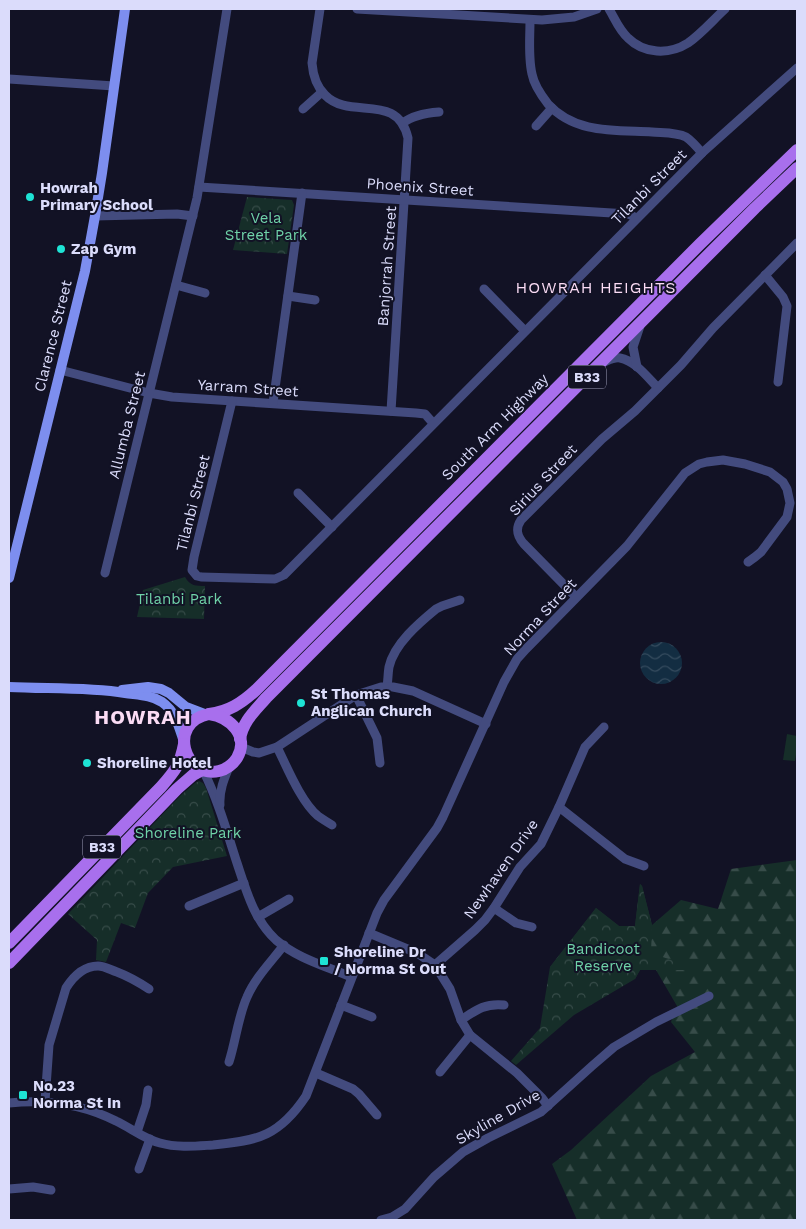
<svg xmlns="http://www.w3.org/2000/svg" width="806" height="1229" viewBox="0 0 806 1229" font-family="'Work Sans',sans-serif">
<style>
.forest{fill:url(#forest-firs)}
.park{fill:url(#park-crowns)}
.pitch{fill:#162e29}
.water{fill:url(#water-waves)}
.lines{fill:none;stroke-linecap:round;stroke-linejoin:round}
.minor{stroke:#434b7e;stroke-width:9}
.secondary{stroke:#7d8eef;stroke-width:10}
.primary{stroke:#a86fed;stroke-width:12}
.poi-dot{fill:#1ee3d5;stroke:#121225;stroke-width:2}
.labels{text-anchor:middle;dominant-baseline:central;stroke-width:4;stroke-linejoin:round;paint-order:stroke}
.shield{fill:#121225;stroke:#9f9fbb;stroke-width:1}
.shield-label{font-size:14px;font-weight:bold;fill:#dbdcfb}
.street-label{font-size:15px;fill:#dbdcfb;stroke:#121225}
.poi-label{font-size:15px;font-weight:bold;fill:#dbdcfb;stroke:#121225;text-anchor:start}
.park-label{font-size:15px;fill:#6fd2a8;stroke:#121225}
.neighbourhood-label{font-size:16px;letter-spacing:1px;fill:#fbdcf5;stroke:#121225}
.district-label{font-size:20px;font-weight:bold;letter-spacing:1px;fill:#fbdcf5;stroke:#121225}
</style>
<defs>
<pattern id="forest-firs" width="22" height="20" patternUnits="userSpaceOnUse" patternTransform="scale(1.25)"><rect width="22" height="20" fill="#162e29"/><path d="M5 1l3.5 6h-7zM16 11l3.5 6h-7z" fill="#374c49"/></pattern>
<pattern id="park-crowns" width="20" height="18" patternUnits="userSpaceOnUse" patternTransform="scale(1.25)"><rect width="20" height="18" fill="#162e29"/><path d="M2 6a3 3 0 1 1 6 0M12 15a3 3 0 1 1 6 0" fill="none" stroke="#374c49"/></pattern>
<pattern id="water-waves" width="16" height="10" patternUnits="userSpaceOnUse" patternTransform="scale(1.25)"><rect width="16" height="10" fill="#132d42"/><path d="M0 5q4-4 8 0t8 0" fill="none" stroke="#354b5e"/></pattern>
</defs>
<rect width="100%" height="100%" fill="#121225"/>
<polygon class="forest" points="797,860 797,1220 577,1220 552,1164 571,1150 651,1076 695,1052 671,1022 677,1006 656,970 640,970 635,979 550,967 596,908 619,926 635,926 640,884 642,886 652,925 681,900 718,909 731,869"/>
<g class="park">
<polygon points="247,197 292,200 294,205 287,254 233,250"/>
<path d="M185 577C190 586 196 586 205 586L204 619 137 617 143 590Z"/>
<polygon points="199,781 203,783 206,788 227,856 173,867 148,893 135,928 121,923 106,962 96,960 97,940 68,914 179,797 195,783"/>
<polygon points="640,884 642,886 652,925 651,953 686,965 688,970 640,970 635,979 574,1015 516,1065 511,1061 540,1028 550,967 596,908 619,926 635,926"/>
</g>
<polygon class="pitch" points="787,734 797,736 797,749 795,761 783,760"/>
<circle class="water" cx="661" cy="663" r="21"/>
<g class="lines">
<g class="minor">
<path d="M320 9 312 63C313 76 316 86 325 95 350 121 397 91 408 138L391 411"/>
<polyline points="357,9 542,20 574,17 597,9"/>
<path d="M609 9C615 19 619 30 628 38 644 54 669 55 688 43 701 34 713 20 725 9"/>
<path d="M530 20C530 38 528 57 532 74 534 85 541 95 548 104 575 134 615 130 652 132 662 133 676 132 686 137 692 141 697 147 702 153"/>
<polyline points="9,79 114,86"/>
<polyline points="303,109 322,92"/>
<path d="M403 123C413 115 426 113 439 112"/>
<polyline points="536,126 552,108"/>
<polyline points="199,187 628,214 637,218"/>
<polyline points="95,216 177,214 193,216"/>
<polyline points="765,275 783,297 787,306 778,382"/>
<polyline points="176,285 205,293"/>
<polyline points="484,289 525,331"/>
<polyline points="288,296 315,300"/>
<path d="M604 362C609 360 614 357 620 358 636 361 648 378 658 388"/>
<polyline points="637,367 633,347 640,326"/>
<polyline points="60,370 149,393 172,397 416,413 425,414 433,423"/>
<polyline points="232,401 194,557 192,570 197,576 201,577 275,579 284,575 702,153 797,68"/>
<polyline points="273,403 302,193"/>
<polyline points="298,493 332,527"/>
<polyline points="105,573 197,198 227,9"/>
<path d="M576 597 524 544C517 536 515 529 521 520L602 439 635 411 681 365 713 328 797 243"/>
<path d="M387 687C388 680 388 673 389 667 394 644 419 623 436 609L442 606 460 600"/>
<polyline points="356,695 377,738 380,763"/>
<polyline points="241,747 253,752 259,753 277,747 356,695 381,687 393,687 413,691 486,724"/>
<path d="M277 747C287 767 301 802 318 816 322 819 327 822 332 825"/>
<path d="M203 770C218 800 227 832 237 863 246 890 254 920 276 940 298 959 326 966 351 977"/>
<path d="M220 805C219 791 224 779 229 767"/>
<polyline points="559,807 625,859 644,866"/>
<polyline points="189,906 244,883"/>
<polyline points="494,908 516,923 532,927"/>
<polyline points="258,917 289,899"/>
<polyline points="369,933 417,953 435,965 450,989 461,1020 470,1035 517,1073 542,1098 548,1106"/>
<polyline points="435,965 475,930 485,920 494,908 520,867 541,844 559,807 585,747 604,727"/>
<polyline points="341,1005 372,1017"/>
<path d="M461 1020C476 1010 485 1003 504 1005"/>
<path d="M229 1062C236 1040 238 1017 247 997 255 978 271 962 284 945"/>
<polyline points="440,1072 470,1035"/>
<polyline points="316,1073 353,1089 359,1094 377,1115"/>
<path d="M45 1101 49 1045 66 988C73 977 84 966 98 966 104 966 111 970 117 972 130 977 137 981 149 989"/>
<path d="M9 1103C46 1099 83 1104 116 1121 131 1128 144 1139 160 1143 178 1148 196 1146 213 1145 259 1141 280 1135 306 1096L377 913 384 900 437 828 443 817 504 682 517 659 526 649 627 546 685 473 699 464 707 462 723 460 745 464 770 472 783 482 787 489 790 503 787 517 761 552 755 557 748 562"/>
<polyline points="137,1132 146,1105 148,1090"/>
<polyline points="139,1169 150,1139"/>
<polyline points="9,1189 33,1187 51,1190"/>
<polyline points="381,1220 392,1217 405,1209 434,1177 463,1152 488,1138 541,1112 592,1066 614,1047 656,1022 709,996"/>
</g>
<g class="secondary">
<polyline points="9,578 85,271 95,216 102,173 125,9"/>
<path d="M9 687C47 689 87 687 125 693 138 695 151 695 162 702 176 712 179 727 184 742"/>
<polyline points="122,690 148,687 161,689 169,693 186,707 207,715"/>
</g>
<g class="primary">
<path d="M209 714C228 712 242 703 256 690L700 244 797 150"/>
<path d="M209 714C230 717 250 736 237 758 233 764 227 769 219 771 185 779 166 723 209 714Z"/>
<path d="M240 739C243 721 255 711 266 698L755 208 797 168"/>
<path d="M9 943 161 787C175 771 180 765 184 744"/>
<polyline points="9,963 177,789 193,775 202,770"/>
</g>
</g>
<g class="poi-dot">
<circle cx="30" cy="197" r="5"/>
<circle cx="61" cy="249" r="5"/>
<circle cx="301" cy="703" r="5"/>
<circle cx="87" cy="763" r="5"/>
<rect x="319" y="956" width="10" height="10" rx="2.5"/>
<rect x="18" y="1090" width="10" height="10" rx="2.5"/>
</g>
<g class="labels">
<g class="shield">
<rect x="568" y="365.5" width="38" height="23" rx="4"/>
<rect x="83" y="835.5" width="38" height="23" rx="4"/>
</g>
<g class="shield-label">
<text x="587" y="377">B33</text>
<text x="102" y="847">B33</text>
</g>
<g class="street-label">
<text transform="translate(420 187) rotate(4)">Phoenix Street</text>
<text transform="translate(649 187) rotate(-45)">Tilanbi Street</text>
<text transform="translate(387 266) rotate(-86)">Banjorrah Street</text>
<text transform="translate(53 336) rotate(-76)">Clarence Street</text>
<text transform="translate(248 388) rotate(4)">Yarram Street</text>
<text transform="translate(127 425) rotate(-76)">Allumba Street</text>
<text transform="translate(495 427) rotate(-45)">South Arm Highway</text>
<text transform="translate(543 480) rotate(-47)">Sirius Street</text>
<text transform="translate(193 503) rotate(-76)">Tilanbi Street</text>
<text transform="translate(540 617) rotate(-47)">Norma Street</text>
<text transform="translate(501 869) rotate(-55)">Newhaven Drive</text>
<text transform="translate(498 1117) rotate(-30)">Skyline Drive</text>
</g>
<g class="poi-label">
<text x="40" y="188">Howrah<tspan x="40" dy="17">Primary School</tspan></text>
<text x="71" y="249">Zap Gym</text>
<text x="311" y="694">St Thomas<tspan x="311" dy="17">Anglican Church</tspan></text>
<text x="97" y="763">Shoreline Hotel</text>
<text x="334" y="952">Shoreline Dr<tspan x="334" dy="17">/ Norma St Out</tspan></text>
<text x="33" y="1086">No.23<tspan x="33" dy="17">Norma St In</tspan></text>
</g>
<g class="park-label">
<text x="266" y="218">Vela<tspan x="266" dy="17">Street Park</tspan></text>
<text x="179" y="599">Tilanbi Park</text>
<text x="188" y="833">Shoreline Park</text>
<text x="603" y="949">Bandicoot<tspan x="603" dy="17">Reserve</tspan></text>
</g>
<g class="neighbourhood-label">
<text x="596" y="287">HOWRAH HEIGHTS</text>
</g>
<g class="district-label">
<text x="143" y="717">HOWRAH</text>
</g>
</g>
<rect width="806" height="1229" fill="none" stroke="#dbdcfb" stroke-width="20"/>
</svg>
